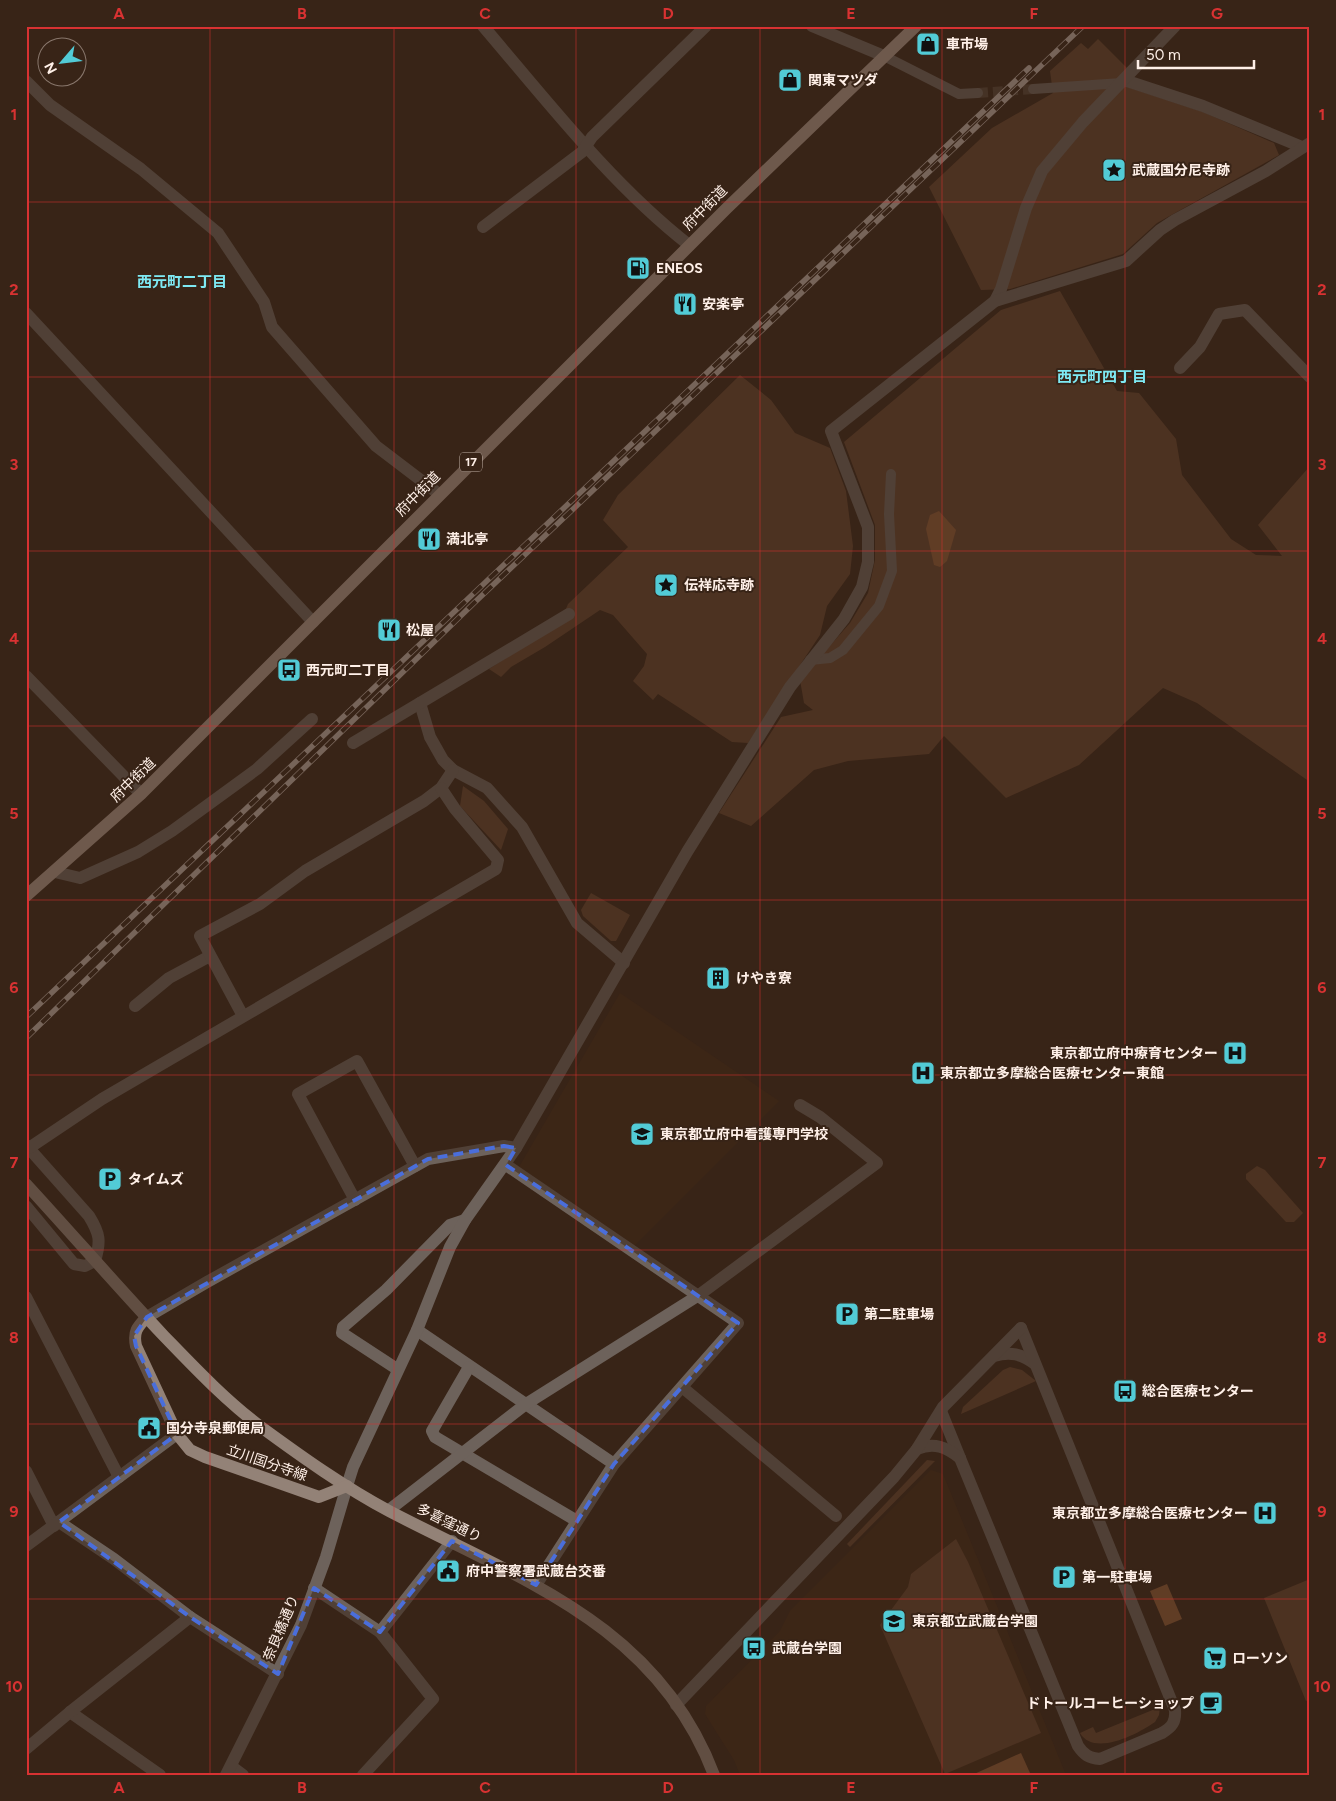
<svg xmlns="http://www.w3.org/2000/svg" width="1336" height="1801" viewBox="0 0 1336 1801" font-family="Figtree,'Noto Sans JP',sans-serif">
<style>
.built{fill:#412816}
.green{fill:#65432d}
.water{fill:#915b37}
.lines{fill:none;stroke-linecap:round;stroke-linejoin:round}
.pedestrian-tunnel{stroke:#564336;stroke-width:10;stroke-dasharray:10 5;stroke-linecap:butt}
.pedestrian{stroke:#6d625b;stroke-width:10}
.minor{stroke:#6d625b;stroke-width:12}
.tertiary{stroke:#6d625b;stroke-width:12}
.secondary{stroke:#938277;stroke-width:12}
.primary{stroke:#b09a8d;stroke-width:12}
.rail-casing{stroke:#c2b1a8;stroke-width:5.5}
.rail{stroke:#382417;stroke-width:4;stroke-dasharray:11;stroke-linecap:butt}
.marked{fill:none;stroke:#4a6edb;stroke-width:4;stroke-dasharray:10 6;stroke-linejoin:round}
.grid{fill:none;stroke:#d83232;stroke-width:1;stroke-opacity:0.55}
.labels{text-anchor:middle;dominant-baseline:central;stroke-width:4;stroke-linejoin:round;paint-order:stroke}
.shield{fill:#382417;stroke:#c3b3a9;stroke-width:1}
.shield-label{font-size:12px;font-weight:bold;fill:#fff0e8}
.poi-label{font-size:14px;font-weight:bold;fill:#fff0e8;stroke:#382417;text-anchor:start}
.street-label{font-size:14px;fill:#fff0e8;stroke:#382417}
.neighbourhood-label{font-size:15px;font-weight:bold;fill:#7ee9f3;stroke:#382417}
.neatline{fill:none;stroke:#d83232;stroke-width:2}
.grid-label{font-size:16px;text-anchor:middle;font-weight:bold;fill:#d83232}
</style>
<rect width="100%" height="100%" fill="#382417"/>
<g class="built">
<polygon points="620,993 779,1101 633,1247 519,1167"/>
<polygon points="931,1470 943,1474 1066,1775 740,1775 734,1760 705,1714 706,1706 780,1631 790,1611"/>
</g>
<g class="green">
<polygon points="1098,39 1127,68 1115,83 1203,112 1274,143 1279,155 1157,223 1123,254 1010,289 981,290 929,187 992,128 1053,93 1050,71 1081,43 1088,49"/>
<polygon points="1060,291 1117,391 1139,393 1176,439 1182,475 1231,539 1256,555 1282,556 1258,525 1310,466 1310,782 1197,703 1163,688 1079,765 1006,798 944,736 929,754 848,761 814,770 751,826 719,813 781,717 813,710 804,703 800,680 850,623 868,593 875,560 875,525 844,442 1001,310"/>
<polygon points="740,375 771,400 795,433 830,448 846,491 853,546 850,574 827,606 820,635 748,743 732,742 658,694 653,700 633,681 644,666 647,654 613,615 600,610 545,647 511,667 501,677 489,669 560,623 568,604 628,547 603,520 618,495"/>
<polygon points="463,786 484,801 508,829 501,850 460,806"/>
<polygon points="591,893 630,915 616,941 611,941 583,916 581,910"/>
<polygon points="1257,1166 1265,1170 1303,1213 1294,1222 1286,1222 1246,1179 1246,1174"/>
<polygon points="1010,1367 1022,1370 1036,1381 961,1414 963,1407 1003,1370"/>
<polygon points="927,1460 935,1461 850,1547 847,1544"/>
<polygon points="956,1539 968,1562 1041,1733 945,1774 880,1625 908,1587 911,1574"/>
<polygon points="1310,1579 1310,1699 1306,1701 1264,1598"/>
<path d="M1160 1707 1159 1715 1155 1722C1138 1734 1094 1757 1080 1733L1093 1727 1096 1733Z"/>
</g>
<g class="water">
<polygon points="939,511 956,530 947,561 940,567 934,565 926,529 930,515"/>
<polygon points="1167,1584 1182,1619 1165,1626 1150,1591"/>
<polygon points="1021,1753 1030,1773 972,1775"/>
</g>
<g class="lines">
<polyline class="pedestrian-tunnel" points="978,93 1033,89"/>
<g class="pedestrian">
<polyline points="884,56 959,94 978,93"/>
<polyline points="1033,89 1122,83"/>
<polyline points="810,660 830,658 843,650 879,606 892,571 889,514 891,474"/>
</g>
<g class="minor">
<path d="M483 26C547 101 612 185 689 245"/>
<polyline points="812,26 884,56"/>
<polyline points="1124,80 1203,106 1302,147"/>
<polyline points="26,81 50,105 141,169 218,233 264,302 272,327 376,446 439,494"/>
<polyline points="483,227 582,152 592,137 706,26"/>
<polyline points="995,301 1001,289 1026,208 1042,171 1083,122 1175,26"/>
<polyline points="26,313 313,622"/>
<polyline points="1180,368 1200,347 1219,314 1245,310 1310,377"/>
<polyline points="26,676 141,794"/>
<polyline points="420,703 430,737 443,760 453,770 487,788 522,827 577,923 624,963"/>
<polyline points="353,743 569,614"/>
<polyline points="55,872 80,878 138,852 172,831 257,769 312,719"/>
<polyline points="135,1006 169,978 210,956"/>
<polyline points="243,1016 200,936 260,904 305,871 424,801 441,788 453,770"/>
<path d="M26 1145 89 1216C100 1234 101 1241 95 1261L85 1266 74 1264 26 1206"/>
<polyline points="29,1148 102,1099 496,869 498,860 455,809 441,788"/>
<polyline points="506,1165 738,1323 614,1464 536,1585"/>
<polyline points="355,1200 298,1094 357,1061 415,1166"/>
<polyline points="26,1297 119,1477"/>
<polyline points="147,1317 207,1282 428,1159 504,1146 516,1148"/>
<polyline points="417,1330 614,1464"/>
<path d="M994 1356C1010 1351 1022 1354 1035 1364"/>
<polyline points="469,1367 432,1431 435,1437 577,1521"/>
<polyline points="397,1369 342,1333 343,1327 386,1290 450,1225 465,1220"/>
<polyline points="682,1387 836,1516"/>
<polyline points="941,1411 960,1458"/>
<path d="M917 1449C934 1442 946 1447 960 1458L1078 1746C1084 1755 1089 1758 1100 1759L1162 1733C1172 1727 1176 1722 1175 1710L1021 1328"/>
<polyline points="26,1471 54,1526"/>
<polyline points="347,1486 353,1467 417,1330 450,1247 465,1220 516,1148 687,852 790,687 844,619 862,587 868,562 868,527 831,431 995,301 1126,261 1160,230 1175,220 1266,171 1310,143"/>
<polyline points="389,1510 526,1404 699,1295 877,1163 820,1117 800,1105"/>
<polyline points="59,1522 114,1559 190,1617 278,1674"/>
<polyline points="314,1588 380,1632"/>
<polyline points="70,1712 160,1775"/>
<polyline points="26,1749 70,1712 190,1617"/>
<polyline points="231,1766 243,1775"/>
<polyline points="363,1775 433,1699 380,1632 452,1541"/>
</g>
<g class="tertiary">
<polyline points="26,1546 177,1434"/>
<polyline points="676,1705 894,1477 917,1449 943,1407 1021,1328"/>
<polyline points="226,1775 301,1625 326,1557 347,1486"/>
</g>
<g class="secondary">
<path d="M26 1184C72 1234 117 1286 163 1335 194 1367 225 1400 261 1427 302 1457 344 1487 389 1511 519 1579 657 1624 714 1775"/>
<path d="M147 1317C137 1327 133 1332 136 1346L177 1434 190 1450 205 1457 319 1497 347 1486"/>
</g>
<polyline class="primary" points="26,896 141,794 727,208 916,26"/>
<g class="rail-casing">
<g id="rail">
<polyline points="26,1017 1029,68"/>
<polyline points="26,1038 474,603 1083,26"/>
</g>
</g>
<use href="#rail" class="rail"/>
</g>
<path d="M0 0H1336V1801H0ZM504 1146 516 1148 506 1165 738 1323 614 1464 536 1585 452 1541 380 1632 314 1588 278 1674 190 1617 59 1522 177 1434 136 1346 134 1336 147 1317 428 1159Z" fill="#382417" fill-opacity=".55" fill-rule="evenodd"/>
<path class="marked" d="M504 1146 516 1148 506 1165 738 1323 614 1464 536 1585 452 1541 380 1632 314 1588 278 1674 190 1617 59 1522 177 1434 136 1346 134 1336 147 1317 428 1159Z"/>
<path class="grid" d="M210 26V1775M394 26V1775M576 26V1775M760 26V1775M942 26V1775M1125 26V1775M26 202H1310M26 377H1310M26 551H1310M26 726H1310M26 900H1310M26 1075H1310M26 1250H1310M26 1424H1310M26 1599H1310"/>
<defs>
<g id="shop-square" transform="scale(1.25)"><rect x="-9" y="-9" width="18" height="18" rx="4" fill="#52cbd6" stroke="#382417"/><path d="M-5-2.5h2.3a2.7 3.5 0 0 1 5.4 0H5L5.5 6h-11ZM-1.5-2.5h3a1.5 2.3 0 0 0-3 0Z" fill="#111"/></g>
<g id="sight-square" transform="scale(1.25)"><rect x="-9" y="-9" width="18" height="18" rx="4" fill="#52cbd6" stroke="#382417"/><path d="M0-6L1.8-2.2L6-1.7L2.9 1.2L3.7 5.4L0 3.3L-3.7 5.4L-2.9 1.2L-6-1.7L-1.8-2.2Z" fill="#111"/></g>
<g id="fuel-square" transform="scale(1.25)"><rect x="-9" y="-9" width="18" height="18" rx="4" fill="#52cbd6" stroke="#382417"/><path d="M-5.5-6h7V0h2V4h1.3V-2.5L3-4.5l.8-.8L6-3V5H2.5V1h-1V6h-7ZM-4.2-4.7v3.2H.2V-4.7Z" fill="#111"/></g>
<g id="restaurant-square" transform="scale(1.25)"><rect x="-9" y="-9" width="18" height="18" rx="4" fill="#52cbd6" stroke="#382417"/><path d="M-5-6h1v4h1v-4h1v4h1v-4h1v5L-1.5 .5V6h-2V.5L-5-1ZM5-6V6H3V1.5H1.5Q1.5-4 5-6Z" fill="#111"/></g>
<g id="bus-square" transform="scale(1.25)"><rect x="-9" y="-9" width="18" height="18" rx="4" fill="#52cbd6" stroke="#382417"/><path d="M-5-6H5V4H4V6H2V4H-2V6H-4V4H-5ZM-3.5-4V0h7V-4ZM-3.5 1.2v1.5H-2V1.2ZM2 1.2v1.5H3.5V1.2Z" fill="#111"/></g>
<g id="building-square" transform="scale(1.25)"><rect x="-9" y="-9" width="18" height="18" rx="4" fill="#52cbd6" stroke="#382417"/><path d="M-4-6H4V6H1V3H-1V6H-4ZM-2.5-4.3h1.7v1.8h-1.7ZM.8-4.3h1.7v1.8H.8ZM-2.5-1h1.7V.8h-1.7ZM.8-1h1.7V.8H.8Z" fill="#111"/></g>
<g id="hospital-square" transform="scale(1.25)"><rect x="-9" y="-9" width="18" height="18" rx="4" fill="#52cbd6" stroke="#382417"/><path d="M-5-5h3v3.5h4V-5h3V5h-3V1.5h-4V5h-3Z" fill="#111"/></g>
<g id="university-square" transform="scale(1.25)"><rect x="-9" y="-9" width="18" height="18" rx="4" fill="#52cbd6" stroke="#382417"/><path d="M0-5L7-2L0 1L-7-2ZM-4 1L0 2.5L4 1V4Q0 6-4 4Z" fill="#111"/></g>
<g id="parking-square" transform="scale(1.25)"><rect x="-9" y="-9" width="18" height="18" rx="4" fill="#52cbd6" stroke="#382417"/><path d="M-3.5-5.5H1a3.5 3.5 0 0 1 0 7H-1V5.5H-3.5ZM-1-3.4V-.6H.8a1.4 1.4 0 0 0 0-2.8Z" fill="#111"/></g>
<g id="civic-square" transform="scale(1.25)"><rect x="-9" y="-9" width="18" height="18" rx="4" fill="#52cbd6" stroke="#382417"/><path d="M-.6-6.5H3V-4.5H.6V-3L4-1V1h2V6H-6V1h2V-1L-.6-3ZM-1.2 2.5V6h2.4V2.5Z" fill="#111"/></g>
<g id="school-square" transform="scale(1.25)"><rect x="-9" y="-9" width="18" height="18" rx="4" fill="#52cbd6" stroke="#382417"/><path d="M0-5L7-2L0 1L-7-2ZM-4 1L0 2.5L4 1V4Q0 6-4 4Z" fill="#111"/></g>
<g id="supermarket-square" transform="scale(1.25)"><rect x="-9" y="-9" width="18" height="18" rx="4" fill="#52cbd6" stroke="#382417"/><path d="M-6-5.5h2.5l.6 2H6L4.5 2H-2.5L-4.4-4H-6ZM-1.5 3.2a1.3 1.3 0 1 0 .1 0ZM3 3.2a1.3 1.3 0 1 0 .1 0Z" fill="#111"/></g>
<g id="cafe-square" transform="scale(1.25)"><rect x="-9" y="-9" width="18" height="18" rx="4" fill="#52cbd6" stroke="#382417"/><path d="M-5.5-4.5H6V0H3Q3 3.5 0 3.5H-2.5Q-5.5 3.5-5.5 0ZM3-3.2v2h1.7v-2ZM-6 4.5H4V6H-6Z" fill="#111"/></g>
</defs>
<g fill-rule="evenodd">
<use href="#shop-square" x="928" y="44"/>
<use href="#shop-square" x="790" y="80"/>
<use href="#sight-square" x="1114" y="170"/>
<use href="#fuel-square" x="638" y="268"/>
<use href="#restaurant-square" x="685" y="304"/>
<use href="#restaurant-square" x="429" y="539"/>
<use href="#sight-square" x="666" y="585"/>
<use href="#restaurant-square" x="389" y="630"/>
<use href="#bus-square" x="289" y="670"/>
<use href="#building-square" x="718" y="978"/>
<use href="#hospital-square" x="1235" y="1053"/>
<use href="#hospital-square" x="923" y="1073"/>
<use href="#university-square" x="642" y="1134"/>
<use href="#parking-square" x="110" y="1179"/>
<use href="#parking-square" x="847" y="1314"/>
<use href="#bus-square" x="1125" y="1391"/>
<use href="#civic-square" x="149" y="1428"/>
<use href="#hospital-square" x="1265" y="1513"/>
<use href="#civic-square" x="448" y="1571"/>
<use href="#parking-square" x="1064" y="1577"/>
<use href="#school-square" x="894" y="1621"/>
<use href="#bus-square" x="754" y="1648"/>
<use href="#supermarket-square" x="1215" y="1658"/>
<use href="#cafe-square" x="1211" y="1703"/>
</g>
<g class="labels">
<rect class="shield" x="460" y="452.5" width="22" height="19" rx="4"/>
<g class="shield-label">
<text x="471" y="462">17</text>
</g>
<g class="poi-label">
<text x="946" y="44">車市場</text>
<text x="808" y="80">関東マツダ</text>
<text x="1132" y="170">武蔵国分尼寺跡</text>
<text x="656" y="268">ENEOS</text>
<text x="702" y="304">安楽亭</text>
<text x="446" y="539">満北亭</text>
<text x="684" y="585">伝祥応寺跡</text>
<text x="406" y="630">松屋</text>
<text x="306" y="670">西元町二丁目</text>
<text x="736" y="978">けやき寮</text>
<text x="1218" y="1053" text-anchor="end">東京都立府中療育センター</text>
<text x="940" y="1073">東京都立多摩総合医療センター東館</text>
<text x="660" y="1134">東京都立府中看護専門学校</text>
<text x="128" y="1179">タイムズ</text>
<text x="864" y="1314">第二駐車場</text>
<text x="1142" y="1391">総合医療センター</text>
<text x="166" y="1428">国分寺泉郵便局</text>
<text x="1248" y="1513" text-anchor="end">東京都立多摩総合医療センター</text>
<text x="466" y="1571">府中警察署武蔵台交番</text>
<text x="1082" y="1577">第一駐車場</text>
<text x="912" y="1621">東京都立武蔵台学園</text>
<text x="772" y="1648">武蔵台学園</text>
<text x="1232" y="1658">ローソン</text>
<text x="1194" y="1703" text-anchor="end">ドトールコーヒーショップ</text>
</g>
<g class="street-label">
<text transform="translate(705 208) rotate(-45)">府中街道</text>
<text transform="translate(418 494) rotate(-45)">府中街道</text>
<text transform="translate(133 780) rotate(-44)">府中街道</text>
<text transform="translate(267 1463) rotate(19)">立川国分寺線</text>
<text transform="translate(449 1523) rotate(26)">多喜窪通り</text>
<text transform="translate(281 1628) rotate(-67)">奈良橋通り</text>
</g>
<g class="neighbourhood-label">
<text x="182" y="282">西元町二丁目</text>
<text x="1102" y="377">西元町四丁目</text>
</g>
</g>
<rect width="1336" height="1801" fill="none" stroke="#382417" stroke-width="55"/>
<g transform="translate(62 62) rotate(242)"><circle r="24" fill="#382417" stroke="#88766b"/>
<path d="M0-4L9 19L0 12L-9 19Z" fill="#52cbd6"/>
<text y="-8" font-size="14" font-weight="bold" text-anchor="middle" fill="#fff0e8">N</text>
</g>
<path d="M1138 60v8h116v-8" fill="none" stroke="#fff0e8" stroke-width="2.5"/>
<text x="1146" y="60" font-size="15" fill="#fff0e8" stroke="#382417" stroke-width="4" paint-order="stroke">50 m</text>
<rect x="28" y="28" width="1280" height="1746" class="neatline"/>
<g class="grid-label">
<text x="119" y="19">A</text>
<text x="302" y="19">B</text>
<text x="485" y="19">C</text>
<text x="668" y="19">D</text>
<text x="851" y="19">E</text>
<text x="1034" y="19">F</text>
<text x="1217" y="19">G</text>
<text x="14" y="120">1</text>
<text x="1322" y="120">1</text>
<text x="14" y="295">2</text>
<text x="1322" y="295">2</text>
<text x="14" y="470">3</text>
<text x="1322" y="470">3</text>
<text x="14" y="644">4</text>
<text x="1322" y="644">4</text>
<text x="14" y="819">5</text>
<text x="1322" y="819">5</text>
<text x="14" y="993">6</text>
<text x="1322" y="993">6</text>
<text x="14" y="1168">7</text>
<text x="1322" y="1168">7</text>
<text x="14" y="1343">8</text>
<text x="1322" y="1343">8</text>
<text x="14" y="1517">9</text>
<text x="1322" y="1517">9</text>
<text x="14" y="1692">10</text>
<text x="1322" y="1692">10</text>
<text x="119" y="1793">A</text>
<text x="302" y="1793">B</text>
<text x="485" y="1793">C</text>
<text x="668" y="1793">D</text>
<text x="851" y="1793">E</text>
<text x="1034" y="1793">F</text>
<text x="1217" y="1793">G</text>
</g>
</svg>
